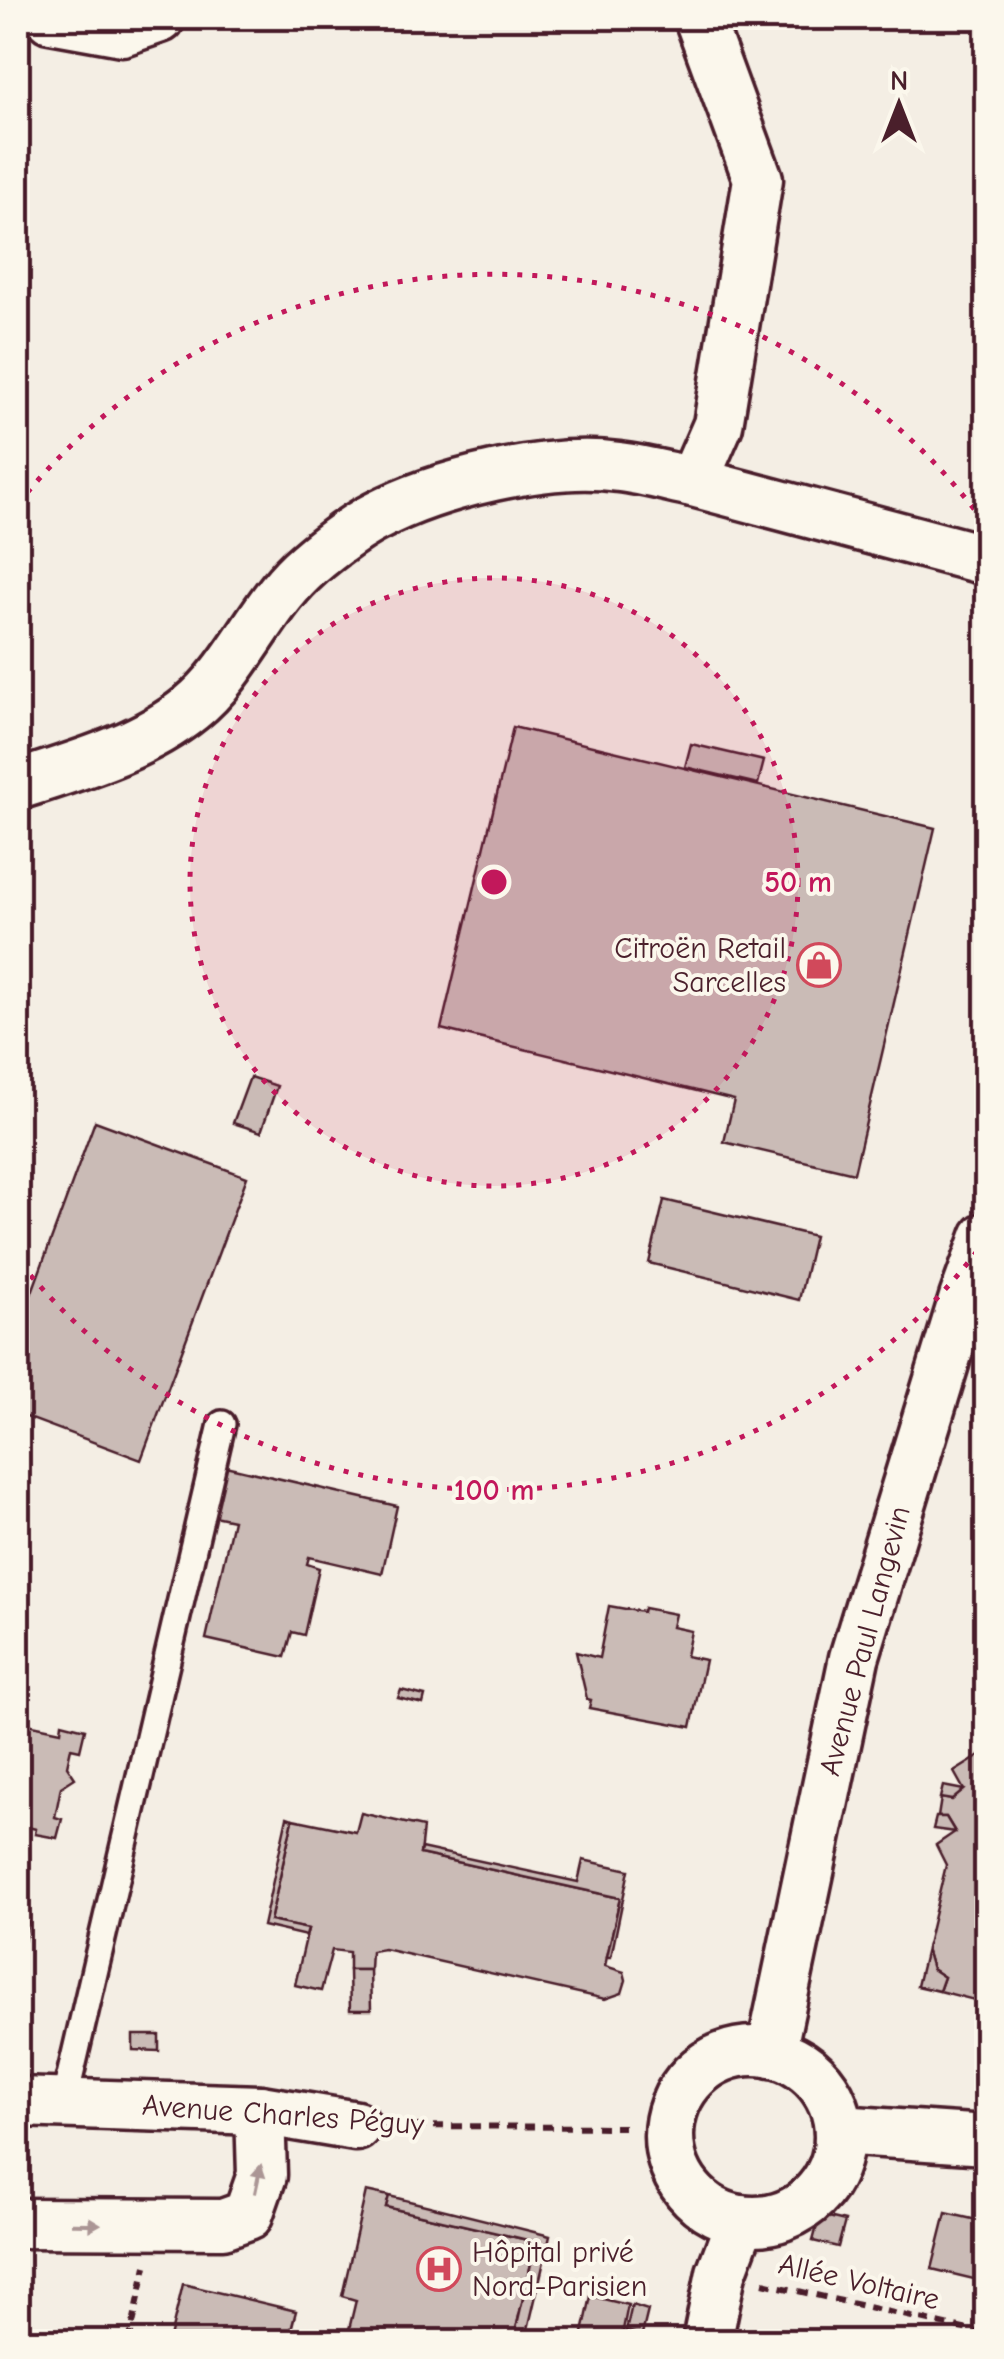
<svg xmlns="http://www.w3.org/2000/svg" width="1004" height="2359" viewBox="0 0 1004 2359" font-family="'Comic Neue',sans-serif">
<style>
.building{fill:#cabbb6;stroke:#4a1f2b;stroke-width:2.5}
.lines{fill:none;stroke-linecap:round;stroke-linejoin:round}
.lane-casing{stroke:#4a1f2b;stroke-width:32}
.street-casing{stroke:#4a1f2b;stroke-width:55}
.path{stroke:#4a1f2b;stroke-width:6;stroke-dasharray:10 8;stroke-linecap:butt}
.lane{stroke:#fbf7ec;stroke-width:25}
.street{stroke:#fbf7ec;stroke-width:48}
.oneway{fill:#ab9695}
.ring{fill:none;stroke:#c2185b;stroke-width:5;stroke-dasharray:5 10}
.labels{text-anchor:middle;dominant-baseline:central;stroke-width:8;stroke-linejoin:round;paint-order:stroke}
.poi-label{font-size:30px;fill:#4a1f2b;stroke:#fbf7ec;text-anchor:end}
.street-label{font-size:30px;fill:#4a1f2b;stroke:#fbf7ec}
.centre{fill:#c2185b;stroke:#fbf7ec;stroke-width:5}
.ring-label{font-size:30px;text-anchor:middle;font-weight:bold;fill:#c2185b;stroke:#fbf7ec;stroke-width:8;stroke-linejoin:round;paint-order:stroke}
</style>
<rect width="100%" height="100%" fill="#f4eee4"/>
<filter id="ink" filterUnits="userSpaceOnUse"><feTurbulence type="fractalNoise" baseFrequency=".01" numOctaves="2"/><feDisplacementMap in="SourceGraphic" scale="20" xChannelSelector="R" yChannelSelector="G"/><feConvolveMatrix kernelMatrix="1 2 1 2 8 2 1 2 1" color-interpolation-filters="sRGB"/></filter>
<g filter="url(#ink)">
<g class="building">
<polygon points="513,727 935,828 854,1173 724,1142 734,1100 441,1029"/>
<polygon points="691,744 764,761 758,784 685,767"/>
<polygon points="250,1077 277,1086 261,1132 233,1123"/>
<polygon points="95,1121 247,1177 141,1460 18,1414 18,1330"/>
<polygon points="664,1200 814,1236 799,1300 649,1263"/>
<polygon points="221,1465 397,1506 382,1574 309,1557 307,1564 319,1568 304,1635 292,1632 285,1657 206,1639 233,1520 209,1515"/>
<polygon points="609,1606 643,1612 644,1608 675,1614 672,1627 691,1631 686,1656 705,1660 691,1727 589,1708 591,1700 587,1699 576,1652 599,1658"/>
<polygon points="401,1690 425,1696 423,1704 398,1698"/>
<polygon points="18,1722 61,1731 62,1723 85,1729 80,1750 71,1748 67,1766 75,1778 61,1787 55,1817 62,1819 57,1838 35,1834 36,1829 23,1826 18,1836"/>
<polygon points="986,1752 986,2003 939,1991 944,1977 932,1969 926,1949 946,1865 936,1845 955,1832 946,1817 938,1817 941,1798 952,1800 964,1790 954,1772"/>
<polygon points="943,1786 964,1790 952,1800 940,1798"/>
<polygon points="361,1813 423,1827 420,1854 620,1898 605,1966 624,1972 626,1980 622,1993 605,1999 384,1949 371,1951 370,1970 349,1970 349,1952 332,1950 321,1991 295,1985 308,1929 270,1921 293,1819 356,1832"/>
<polygon points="287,1817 293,1819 270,1921 308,1929 306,1936 263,1926"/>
<polygon points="936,1817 946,1817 955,1832 933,1829"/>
<polygon points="421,1848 578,1882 583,1860 629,1870 611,1957 607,1957 620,1898 420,1854"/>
<polygon points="18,1919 28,1922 18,1970"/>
<polygon points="926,1949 932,1969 944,1977 939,1991 917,1986"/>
<polygon points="349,1970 370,1970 371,2010 350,2010"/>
<polygon points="133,2035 159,2035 159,2051 133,2050"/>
<polygon points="366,2191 389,2196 386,2207 536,2242 513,2342 346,2342 356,2300 342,2296"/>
<polygon points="389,2196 550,2236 525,2342 513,2342 536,2242 386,2207"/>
<polygon points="946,2213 986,2222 986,2282 932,2269"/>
<polygon points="820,2215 845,2221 838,2247 813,2241"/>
<polygon points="183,2284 296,2311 291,2330 339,2342 169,2342"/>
<polygon points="591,2296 628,2305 622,2335 637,2338 636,2342 581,2342"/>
<polygon points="632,2305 648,2310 642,2335 626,2331"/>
</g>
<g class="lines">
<g class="lane-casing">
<polyline id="lane" points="64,2102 222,1424"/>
</g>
<g class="street-casing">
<g id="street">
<polyline points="50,18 122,31 160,18"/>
<polyline points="699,18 758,179 718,425 693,482 986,560"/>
<path d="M18 785C76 766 142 748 191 708 237 671 259 611 301 571 319 554 353 528 375 517 437 484 549 457 619 467 644 470 669 477 693 482"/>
<circle cx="754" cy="2136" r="85"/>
<polyline points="771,2053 854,1658 964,1298 986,1237"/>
<polyline points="18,2102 260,2110 356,2126"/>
<polyline points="839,2130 986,2140"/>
<polyline points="18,2223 223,2224 248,2215 262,2175 260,2110"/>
<polyline points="707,2342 721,2273 741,2220"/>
</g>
</g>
<g class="path">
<polyline points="398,2126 627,2127"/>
<polyline points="763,2283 986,2334"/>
<polyline points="129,2342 146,2266"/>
</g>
<use href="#lane" class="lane"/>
<use href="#street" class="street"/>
</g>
<defs><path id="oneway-solid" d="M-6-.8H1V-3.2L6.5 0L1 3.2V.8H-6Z" transform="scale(2.5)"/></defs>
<g class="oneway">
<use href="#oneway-solid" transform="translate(258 2179) rotate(-78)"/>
<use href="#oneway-solid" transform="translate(86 2224) rotate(1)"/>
</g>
</g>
<circle cx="494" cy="882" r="304" fill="#c2185b" fill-opacity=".12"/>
<g class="ring">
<circle cx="494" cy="882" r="304"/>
<path d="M986 1239A608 608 0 0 1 18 1260M18 504A608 608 0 0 1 986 525"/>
</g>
<defs>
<g id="shop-ring" transform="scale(2.25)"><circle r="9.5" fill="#fbf7ec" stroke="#d1495b" stroke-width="1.5"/><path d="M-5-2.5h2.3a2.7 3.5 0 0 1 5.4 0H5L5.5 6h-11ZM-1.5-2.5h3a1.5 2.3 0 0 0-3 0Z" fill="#d1495b"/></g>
<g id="hospital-ring" transform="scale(2.25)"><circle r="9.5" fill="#fbf7ec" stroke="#d1495b" stroke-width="1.5"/><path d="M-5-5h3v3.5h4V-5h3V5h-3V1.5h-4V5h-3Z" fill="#d1495b"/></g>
</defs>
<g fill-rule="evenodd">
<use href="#shop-ring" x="819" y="965"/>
<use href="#hospital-ring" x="439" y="2269"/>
</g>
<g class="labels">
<g class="poi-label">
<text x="786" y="948">Citroën Retail<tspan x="786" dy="34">Sarcelles</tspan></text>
<text x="472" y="2252" text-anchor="start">Hôpital privé<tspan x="472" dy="34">Nord-Parisien</tspan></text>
</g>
<g class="street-label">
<text transform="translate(865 1641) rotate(-75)">Avenue Paul Langevin</text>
<text transform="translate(283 2115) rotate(4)">Avenue Charles Péguy</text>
<text transform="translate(859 2282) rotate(13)">Allée Voltaire</text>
</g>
</g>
<circle cx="494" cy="882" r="15" class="centre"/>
<g class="ring-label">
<text x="798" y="892">50 m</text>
<text x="494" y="1500">100 m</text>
</g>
<rect width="1004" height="2359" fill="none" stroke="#fbf7ec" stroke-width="60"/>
<rect x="30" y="30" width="944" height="2299" fill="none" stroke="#4a1f2b" stroke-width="4" filter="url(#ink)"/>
<g transform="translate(899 105)" stroke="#fbf7ec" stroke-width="8" paint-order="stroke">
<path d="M0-8L18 38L0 25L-18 38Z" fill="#4a1f2b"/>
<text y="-15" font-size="28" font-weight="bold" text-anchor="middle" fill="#4a1f2b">N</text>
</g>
</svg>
